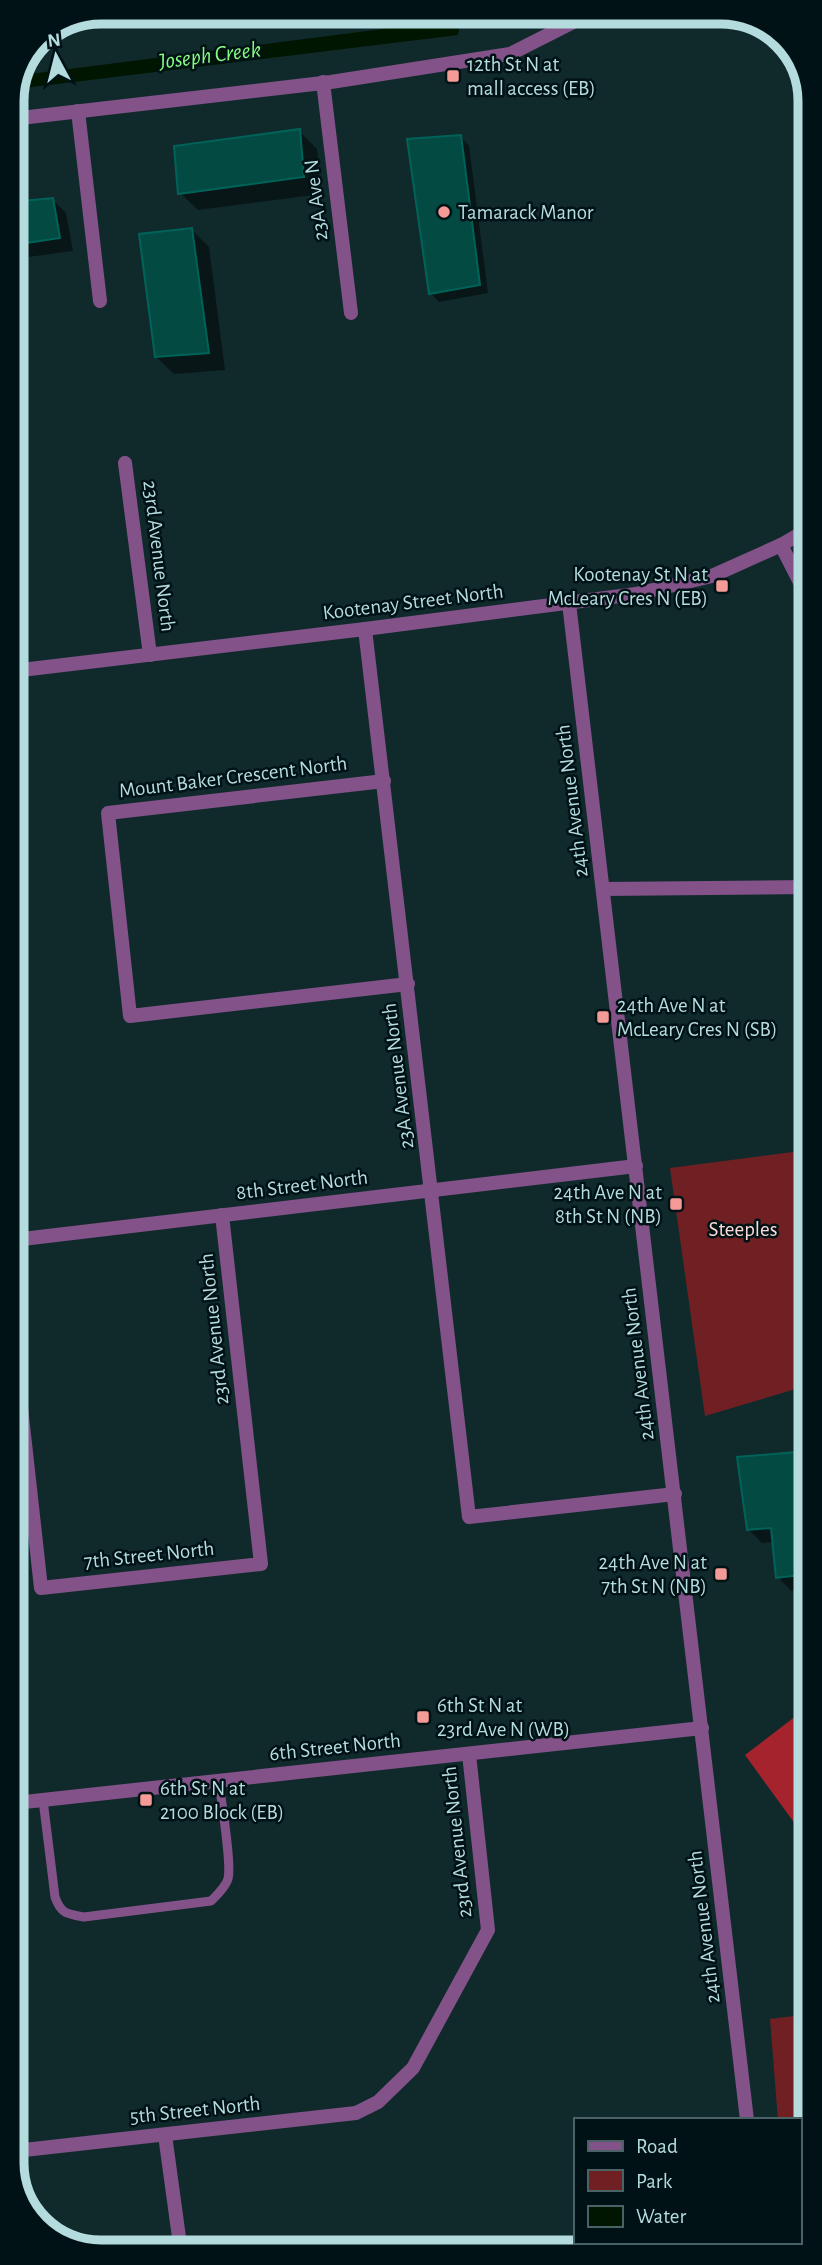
<svg xmlns="http://www.w3.org/2000/svg" width="822" height="2265" viewBox="0 0 822 2265" font-family="'Alegreya Sans',sans-serif">
<style>
.green{fill:#702022}
.forest{fill:#a5232c}
.water{fill:#001600}
.shadow{fill:#0007}
.lines{fill:none;stroke-linecap:round;stroke-linejoin:round}
.stream{stroke:#001600;stroke-width:5}
.building{fill:#024a42;stroke:#006359;stroke-width:2}
.service{stroke:#835289;stroke-width:9}
.minor{stroke:#835289;stroke-width:14}
.tertiary{stroke:#835289;stroke-width:14}
.poi-dot{fill:#f59b97;stroke:#001215;stroke-width:2.5}
.labels{text-anchor:middle;dominant-baseline:central;stroke-width:5;stroke-linejoin:round;paint-order:stroke}
.poi-label{font-size:21px;fill:#b4dbde;stroke:#001215;text-anchor:start}
.street-label{font-size:21px;fill:#b4dbde;stroke:#001215}
.park-label{font-size:21px;fill:#fddad7;stroke:#001215}
.water-label{font-size:23px;font-style:italic;fill:#86fd81;stroke:#001215}
.rim{fill:none;stroke:#b4dbde;stroke-width:9}
</style>
<rect width="100%" height="100%" fill="#102a2c"/>
<g class="green">
<polygon points="808,1150 809,1385 705,1416 670,1168"/>
<polygon points="810,2014 810,2164 799,2195 799,2120 778,2120 770,2019"/>
</g>
<polygon class="forest" points="809,1706 809,1843 745,1755"/>
<polygon class="water" points="461,19 458,35 16,89 22,75"/>
<g class="shadow">
<polygon points="299,131 317,149 321,194 198,210 180,193"/>
<polygon points="461,137 469,146 488,293 439,302 430,293"/>
<polygon points="53,200 66,213 73,251 13,259 13,204"/>
<polygon points="191,229 209,247 225,370 174,374 156,357"/>
<polygon points="809,1452 809,1588 791,1591 778,1577 774,1542 762,1543 748,1529"/>
</g>
<g class="lines">
<polyline class="stream" points="455,22 468,12"/>
</g>
<g class="building">
<polygon points="300,129 304,177 178,194 174,146"/>
<polygon points="461,135 480,285 429,294 407,139"/>
<polygon points="53,198 60,238 13,245 13,202"/>
<polygon points="192,228 209,353 155,357 139,234"/>
<polygon points="809,1421 809,1574 776,1578 771,1528 747,1530 737,1457 808,1451 804,1422"/>
</g>
<g class="lines">
<path class="service" d="M43 1800 55 1897C61 1914 67 1914 84 1917L211 1901C217 1895 225 1888 228 1879 232 1863 221 1801 219 1781"/>
<g class="minor">
<polyline points="323,82 351,313"/>
<polyline points="78,111 100,301"/>
<polyline points="12,119 331,82 510,54 593,12"/>
<polyline points="125,463 150,655"/>
<polyline points="781,545 807,596"/>
<polyline points="569,603 747,2120"/>
<polyline points="365,629 469,1517 675,1494"/>
<polyline points="384,781 108,813 130,1016 408,984"/>
<polyline points="603,889 808,887"/>
<polyline points="14,1240 636,1166"/>
<polyline points="14,1344 41,1588 261,1564 222,1215"/>
<polyline points="15,1803 702,1728"/>
<polyline points="165,2135 181,2252"/>
<polyline points="15,2151 356,2113 378,2102 413,2068 488,1930 469,1754"/>
</g>
<polyline class="tertiary" points="13,671 365,629 636,594 712,576 781,545 807,530"/>
</g>
<g class="poi-dot">
<rect x="446" y="69" width="14" height="14" rx="3.5"/>
<circle cx="444" cy="212" r="7"/>
<rect x="715" y="579" width="14" height="14" rx="3.5"/>
<rect x="596" y="1010" width="14" height="14" rx="3.5"/>
<rect x="669" y="1197" width="14" height="14" rx="3.5"/>
<rect x="714" y="1567" width="14" height="14" rx="3.5"/>
<rect x="416" y="1710" width="14" height="14" rx="3.5"/>
<rect x="139" y="1793" width="14" height="14" rx="3.5"/>
</g>
<g class="labels">
<g class="poi-label">
<text x="467" y="64">12th St N at<tspan x="467" dy="24">mall access (EB)</tspan></text>
<text x="458" y="212">Tamarack Manor</text>
<text x="708" y="574" text-anchor="end">Kootenay St N at<tspan x="708" dy="24">McLeary Cres N (EB)</tspan></text>
<text x="617" y="1005">24th Ave N at<tspan x="617" dy="24">McLeary Cres N (SB)</tspan></text>
<text x="662" y="1192" text-anchor="end">24th Ave N at<tspan x="662" dy="24">8th St N (NB)</tspan></text>
<text x="707" y="1562" text-anchor="end">24th Ave N at<tspan x="707" dy="24">7th St N (NB)</tspan></text>
<text x="437" y="1705">6th St N at<tspan x="437" dy="24">23rd Ave N (WB)</tspan></text>
<text x="160" y="1788">6th St N at<tspan x="160" dy="24">2100 Block (EB)</tspan></text>
</g>
<g class="street-label">
<text transform="translate(316 200) rotate(-97)">23A Ave N</text>
<text transform="translate(159 556) rotate(83)">23rd Avenue North</text>
<text transform="translate(413 602) rotate(-7)">Kootenay Street North</text>
<text transform="translate(233 777) rotate(-7)">Mount Baker Crescent North</text>
<text transform="translate(572 801) rotate(-97)">24th Avenue North</text>
<text transform="translate(398 1076) rotate(-97)">23A Avenue North</text>
<text transform="translate(302 1185) rotate(-7)">8th Street North</text>
<text transform="translate(214 1329) rotate(-96)">23rd Avenue North</text>
<text transform="translate(638 1364) rotate(-97)">24th Avenue North</text>
<text transform="translate(149 1555) rotate(-6)">7th Street North</text>
<text transform="translate(335 1747) rotate(-6)">6th Street North</text>
<text transform="translate(457 1842) rotate(-96)">23rd Avenue North</text>
<text transform="translate(704 1927) rotate(-97)">24th Avenue North</text>
<text transform="translate(195 2110) rotate(-6)">5th Street North</text>
</g>
<g class="park-label">
<text x="743" y="1229">Steeples</text>
</g>
<g class="water-label">
<text transform="translate(210 56) rotate(-7)">Joseph Creek</text>
</g>
</g>
<path d="M0 0H822V2265H0ZM101 24H721A77 77 0 0 1 798 101V2163A77 77 0 0 1 721 2240H101A77 77 0 0 1 24 2163V101A77 77 0 0 1 101 24Z" fill="#001215" fill-rule="evenodd"/>
<path class="rim" d="M101 24H721A77 77 0 0 1 798 101V2163A77 77 0 0 1 721 2240H101A77 77 0 0 1 24 2163V101A77 77 0 0 1 101 24Z"/>
<rect x="574" y="2118" width="228" height="126" fill="#001215" stroke="#486265" stroke-width="2"/>
<rect x="588" y="2141" width="35" height="10" fill="#835289" stroke="#486265" stroke-width="2"/>
<text x="636" y="2153" font-size="21" fill="#b4dbde">Road</text>
<rect x="588" y="2170" width="35" height="21" fill="#702022" stroke="#486265" stroke-width="2"/>
<text x="636" y="2188" font-size="21" fill="#b4dbde">Park</text>
<rect x="588" y="2206" width="35" height="21" fill="#001600" stroke="#486265" stroke-width="2"/>
<text x="636" y="2223" font-size="21" fill="#b4dbde">Water</text>
<g transform="translate(56 56) rotate(353)" stroke="#001215" stroke-width="5" paint-order="stroke">
<path d="M0-5L12 26L0 18L-12 26Z" fill="#b4dbde"/>
<text y="-10" font-size="19" font-weight="bold" text-anchor="middle" fill="#b4dbde">N</text>
</g>
</svg>
